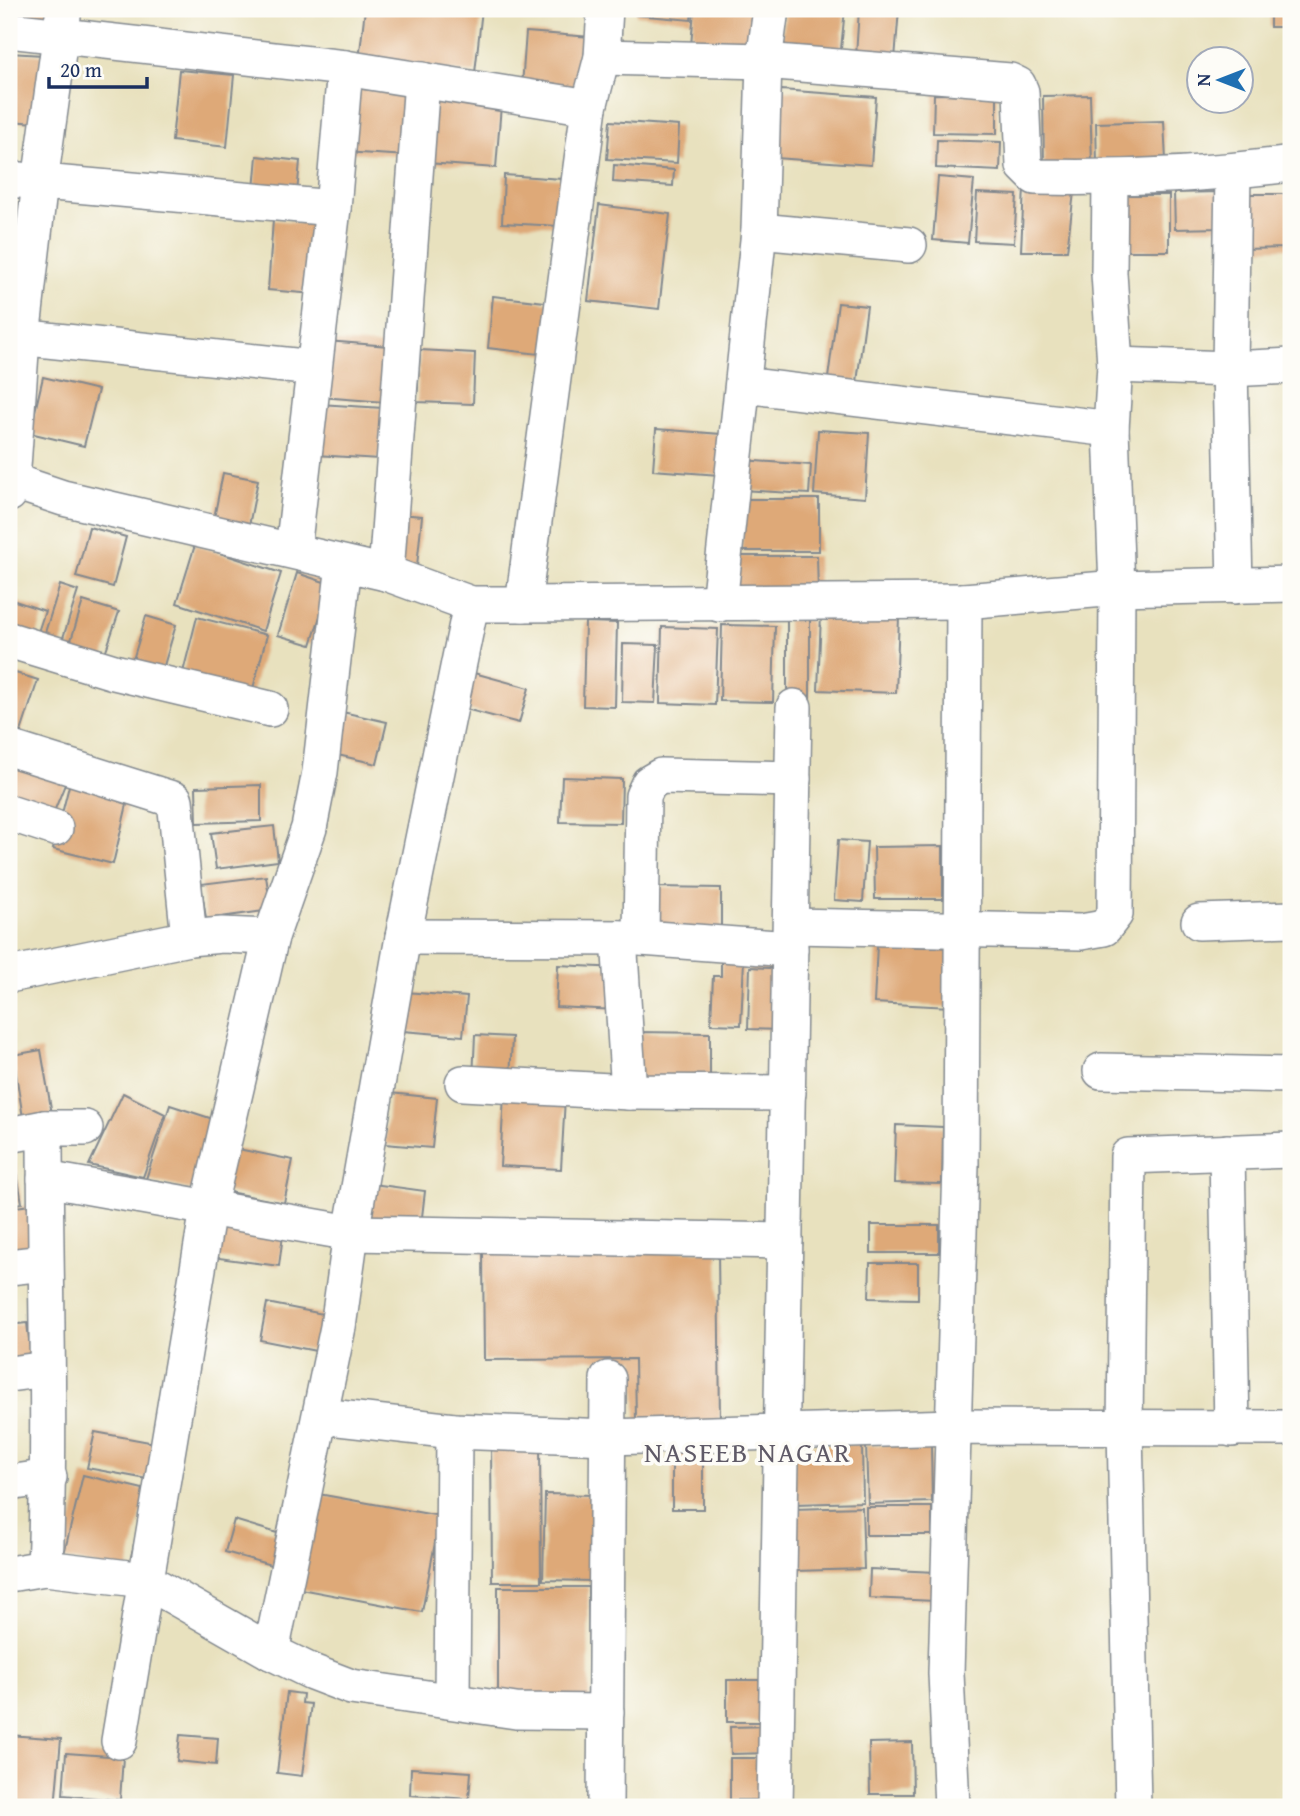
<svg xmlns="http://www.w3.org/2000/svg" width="1300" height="1816" viewBox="0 0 1300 1816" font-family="'Gentium Book Plus',serif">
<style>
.building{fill:#dea978}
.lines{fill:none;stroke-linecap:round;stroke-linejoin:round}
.street-casing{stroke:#82888e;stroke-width:38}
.street{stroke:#fff;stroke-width:35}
.labels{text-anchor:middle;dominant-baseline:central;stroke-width:7;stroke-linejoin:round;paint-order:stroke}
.neighbourhood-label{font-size:28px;letter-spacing:2px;fill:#5f5a67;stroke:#fdfcf7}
</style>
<rect width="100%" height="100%" fill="#fdfcf7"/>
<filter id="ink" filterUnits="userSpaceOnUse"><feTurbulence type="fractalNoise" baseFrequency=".0143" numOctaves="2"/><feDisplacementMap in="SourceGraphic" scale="14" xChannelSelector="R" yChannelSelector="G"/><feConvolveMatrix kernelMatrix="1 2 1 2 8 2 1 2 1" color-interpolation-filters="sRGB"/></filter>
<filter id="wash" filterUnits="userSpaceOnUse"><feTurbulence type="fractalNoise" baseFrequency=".00686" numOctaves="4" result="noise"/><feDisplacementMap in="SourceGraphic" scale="28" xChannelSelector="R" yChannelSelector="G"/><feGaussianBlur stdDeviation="1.57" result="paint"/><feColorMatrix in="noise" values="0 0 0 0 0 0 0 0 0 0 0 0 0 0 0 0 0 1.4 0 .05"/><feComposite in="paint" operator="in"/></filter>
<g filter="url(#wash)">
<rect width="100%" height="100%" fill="#e8e1be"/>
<g id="blocks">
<g class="building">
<polygon points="9,9 55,9 53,24 9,19"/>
<polygon points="365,9 482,9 475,73 359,60"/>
<polygon points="636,9 692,9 691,20 636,15"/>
<polygon points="694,9 758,9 756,50 691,46"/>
<polygon points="785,9 845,9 840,59 781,53"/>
<polygon points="859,9 899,9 895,59 856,56"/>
<rect x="1270" y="9" width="21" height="18"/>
<polygon points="526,32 591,37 588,90 522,86"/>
<polygon points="9,53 43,55 37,123 9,121"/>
<polygon points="179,70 234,75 227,147 172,141"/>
<polygon points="348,88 413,93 408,156 343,152"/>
<polygon points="781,90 876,97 871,165 776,158"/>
<polygon points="934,94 997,95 997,134 933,133"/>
<polygon points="1090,95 1092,165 1044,166 1043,96"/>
<polygon points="431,99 501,105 496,168 427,163"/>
<polygon points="610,121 679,126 677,163 607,159"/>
<polygon points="1164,121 1166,161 1097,163 1096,123"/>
<polygon points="937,140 1001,142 1000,171 936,168"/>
<polygon points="257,156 300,161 296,204 253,201"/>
<polygon points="614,165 674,170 673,186 613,182"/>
<polygon points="504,175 562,179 560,226 502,223"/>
<polygon points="938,177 974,180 968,243 933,240"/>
<polygon points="1024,187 1074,192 1067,251 1021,251"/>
<polygon points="1219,192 1220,228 1175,229 1174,193"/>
<polygon points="977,193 1017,195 1014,243 974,241"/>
<polygon points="1240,194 1291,194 1291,248 1240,249"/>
<rect x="1122" y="195" width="47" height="56"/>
<polygon points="599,205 670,214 659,309 588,301"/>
<polygon points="273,220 319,224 314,294 268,290"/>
<polygon points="493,296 553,303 548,355 488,348"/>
<polygon points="838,303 867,306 857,382 828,378"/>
<polygon points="326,341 389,346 385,402 321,397"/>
<polygon points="420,350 475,353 473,404 417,402"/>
<polygon points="43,377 98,390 84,446 30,433"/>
<polygon points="319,404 383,408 379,459 316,455"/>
<polygon points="656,429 721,434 719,475 653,470"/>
<polygon points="818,430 869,433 865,498 814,494"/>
<polygon points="742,460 811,465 809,494 740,490"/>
<polygon points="223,473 258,480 248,531 213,523"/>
<rect x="742" y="499" width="77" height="52"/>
<polygon points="399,514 422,516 416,576 392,573"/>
<polygon points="89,527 126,537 113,587 76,577"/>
<polygon points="195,545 281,573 263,631 177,603"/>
<polygon points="730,556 817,556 818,593 730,594"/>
<polygon points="297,573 330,584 311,645 278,635"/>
<polygon points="60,585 78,591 60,647 42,642"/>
<polygon points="9,599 45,611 35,641 9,632"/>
<polygon points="83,601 119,612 103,659 68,650"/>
<polygon points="821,614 899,617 896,693 818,690"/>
<polygon points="146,616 176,625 160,679 130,670"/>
<polygon points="197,617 267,635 250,700 180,684"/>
<rect x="787" y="620" width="23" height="78"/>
<polygon points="585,622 617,623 615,707 583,706"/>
<polygon points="722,625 775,626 773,702 720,701"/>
<polygon points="662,627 718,629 715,705 660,703"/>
<polygon points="623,644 658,645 655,703 622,702"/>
<polygon points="463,670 529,688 519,723 454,706"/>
<polygon points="9,671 38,680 21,732 9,728"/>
<polygon points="338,711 387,722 377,764 329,753"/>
<polygon points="9,759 70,772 51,819 9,808"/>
<polygon points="562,777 622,779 621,823 560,822"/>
<polygon points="70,782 129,796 113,864 53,849"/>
<polygon points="261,785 261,821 197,823 196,787"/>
<polygon points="274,826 278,861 216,869 211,833"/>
<polygon points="838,840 867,842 863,902 834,900"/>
<polygon points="943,846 943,899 875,899 874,847"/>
<polygon points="266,876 271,910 206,919 201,884"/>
<polygon points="657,887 721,888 721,932 656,931"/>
<polygon points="877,945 952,948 950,1007 874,1003"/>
<polygon points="721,960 744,960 741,1025 711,1024 713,976 721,976"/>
<polygon points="558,965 619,968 617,1010 556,1007"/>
<polygon points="750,967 787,969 784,1030 748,1029"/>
<polygon points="405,992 467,997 463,1036 403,1031"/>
<polygon points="637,1032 710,1033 710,1090 637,1089"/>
<polygon points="475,1035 512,1037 510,1081 473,1079"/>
<polygon points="41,1050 53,1120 24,1124 13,1055"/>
<polygon points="123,1093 165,1114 143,1177 89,1165"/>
<polygon points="390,1093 437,1098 432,1148 385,1144"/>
<polygon points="504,1095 565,1098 561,1169 500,1166"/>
<polygon points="170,1105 222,1122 204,1193 146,1179"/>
<polygon points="896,1125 943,1127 942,1184 894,1183"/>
<polygon points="233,1148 293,1160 284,1203 224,1191"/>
<polygon points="14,1155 22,1203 9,1205 9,1156"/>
<polygon points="373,1184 425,1191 420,1234 367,1226"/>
<polygon points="30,1205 37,1254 9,1258 9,1208"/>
<polygon points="216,1219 284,1227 279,1266 211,1257"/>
<rect x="871" y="1225" width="68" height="28"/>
<polygon points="718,1251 720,1422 636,1422 635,1359 484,1360 483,1252"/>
<polygon points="870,1263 918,1263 918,1299 869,1298"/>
<polygon points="267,1303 323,1314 316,1351 260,1340"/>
<polygon points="27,1323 32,1365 9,1367 9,1325"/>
<polygon points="95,1432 155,1443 147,1479 87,1468"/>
<polygon points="491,1440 540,1440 541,1582 492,1582"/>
<polygon points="862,1444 863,1502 795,1504 793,1446"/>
<polygon points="931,1444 932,1502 868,1504 866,1445"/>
<rect x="672" y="1448" width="31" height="61"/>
<polygon points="83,1475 147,1490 127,1573 63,1558"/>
<polygon points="313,1493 440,1516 422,1612 295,1588"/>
<polygon points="545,1494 595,1495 593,1581 543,1580"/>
<polygon points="862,1507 864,1569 794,1571 793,1509"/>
<rect x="866" y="1507" width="66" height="28"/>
<polygon points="234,1520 287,1536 278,1567 225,1552"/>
<polygon points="870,1569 936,1572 935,1601 869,1598"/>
<polygon points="498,1587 588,1587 589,1705 498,1705"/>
<rect x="727" y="1680" width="46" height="42"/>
<polygon points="287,1692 303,1694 302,1703 311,1704 302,1776 277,1773"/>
<polygon points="772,1726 772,1753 731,1754 730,1727"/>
<polygon points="9,1735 61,1739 55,1807 9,1807"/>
<polygon points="180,1735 218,1738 216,1765 177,1761"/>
<polygon points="912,1742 913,1794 870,1794 869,1743"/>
<polygon points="66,1753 123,1757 120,1800 63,1795"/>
<rect x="730" y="1758" width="42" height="42"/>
<polygon points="411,1768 471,1772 469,1799 410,1795"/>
<polygon points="500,1801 501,1807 455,1807 455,1803"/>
<rect x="731" y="1804" width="39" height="3"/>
</g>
</g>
</g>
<g filter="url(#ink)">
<use href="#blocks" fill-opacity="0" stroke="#82888e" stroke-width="2"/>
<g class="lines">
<g class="street-casing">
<g id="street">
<polyline points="9,30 345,68 589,107"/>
<path d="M602 57 764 61 1010 81 1018 85 1021 92 1024 166 1035 177C1121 179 1206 175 1291 164"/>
<polyline points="1233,172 1230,369 1235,586"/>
<polyline points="9,179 333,208"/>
<polyline points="759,231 909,245"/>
<polyline points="9,336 314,368"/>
<polyline points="1115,365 1230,369 1291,366"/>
<polyline points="743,385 1111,429"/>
<polyline points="9,480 63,498 386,573 471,604 523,604 589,107 602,57 605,9"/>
<polyline points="9,494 12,481 22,338 40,182 64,9"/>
<polyline points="293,550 333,208 345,68"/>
<polyline points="386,573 422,80"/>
<polyline points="523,604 964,601"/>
<polyline points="719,604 759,231 764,61 771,9"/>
<polyline points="9,640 114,672 270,709"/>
<polyline points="9,748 175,800 189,938 9,975"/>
<polyline points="9,813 55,828"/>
<polyline points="1199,922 1291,919"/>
<polyline points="791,926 1081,932 1104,928 1115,914 1117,588 1111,429 1115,365 1109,273 1110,179"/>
<polyline points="403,937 641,938 790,949"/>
<polyline points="189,938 222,935 271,937"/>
<polyline points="619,938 629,1092 788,1093"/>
<polyline points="641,938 643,796 649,783 661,776 793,779"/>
<polyline points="1101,1071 1291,1075"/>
<polyline points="463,1083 629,1092"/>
<polyline points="45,1128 85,1128"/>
<path d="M9 1135 45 1128C45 1274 51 1421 45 1568L145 1580 271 1652 312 1672 351 1687 516 1711 606 1712"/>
<polyline points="1227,1152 1232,1429"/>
<polyline points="45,1179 351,1233 785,1241"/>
<polyline points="9,1267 44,1263"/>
<polyline points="9,1374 47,1369"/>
<polyline points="321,1416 454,1431 608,1437 954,1427 1291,1428"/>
<polyline points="9,1483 49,1477"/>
<polyline points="9,1574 45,1568"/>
<polyline points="271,1652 338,1327 351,1233 403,937 471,604"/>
<polyline points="452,1701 454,1431"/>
<polyline points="119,1741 208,1209 271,937 309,828 320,772 344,564"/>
<polyline points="605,1807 608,1379"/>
<polyline points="775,1807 794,707"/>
<polyline points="952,1807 946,1673 961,1165 964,601 1117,588 1291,584"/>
<polyline points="1133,1807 1125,1428 1128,1156 1291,1150"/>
</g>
</g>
<use href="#street" class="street"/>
</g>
</g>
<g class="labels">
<g class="neighbourhood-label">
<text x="748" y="1451">NASEEB NAGAR</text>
</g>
</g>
<rect width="1300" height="1816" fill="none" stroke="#fdfcf7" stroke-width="35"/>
<g transform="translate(1220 80) rotate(270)"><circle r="33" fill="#fdfcf7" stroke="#a3aaba" stroke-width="2"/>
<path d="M0-5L12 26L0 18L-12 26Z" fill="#1f6fb2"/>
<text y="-10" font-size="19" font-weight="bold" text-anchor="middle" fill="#1b2f5e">N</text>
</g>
<path d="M49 77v10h98v-10" fill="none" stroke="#1b2f5e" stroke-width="3.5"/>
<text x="60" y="77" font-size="21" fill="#1b2f5e" stroke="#fdfcf7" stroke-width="5" paint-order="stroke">20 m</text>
</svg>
